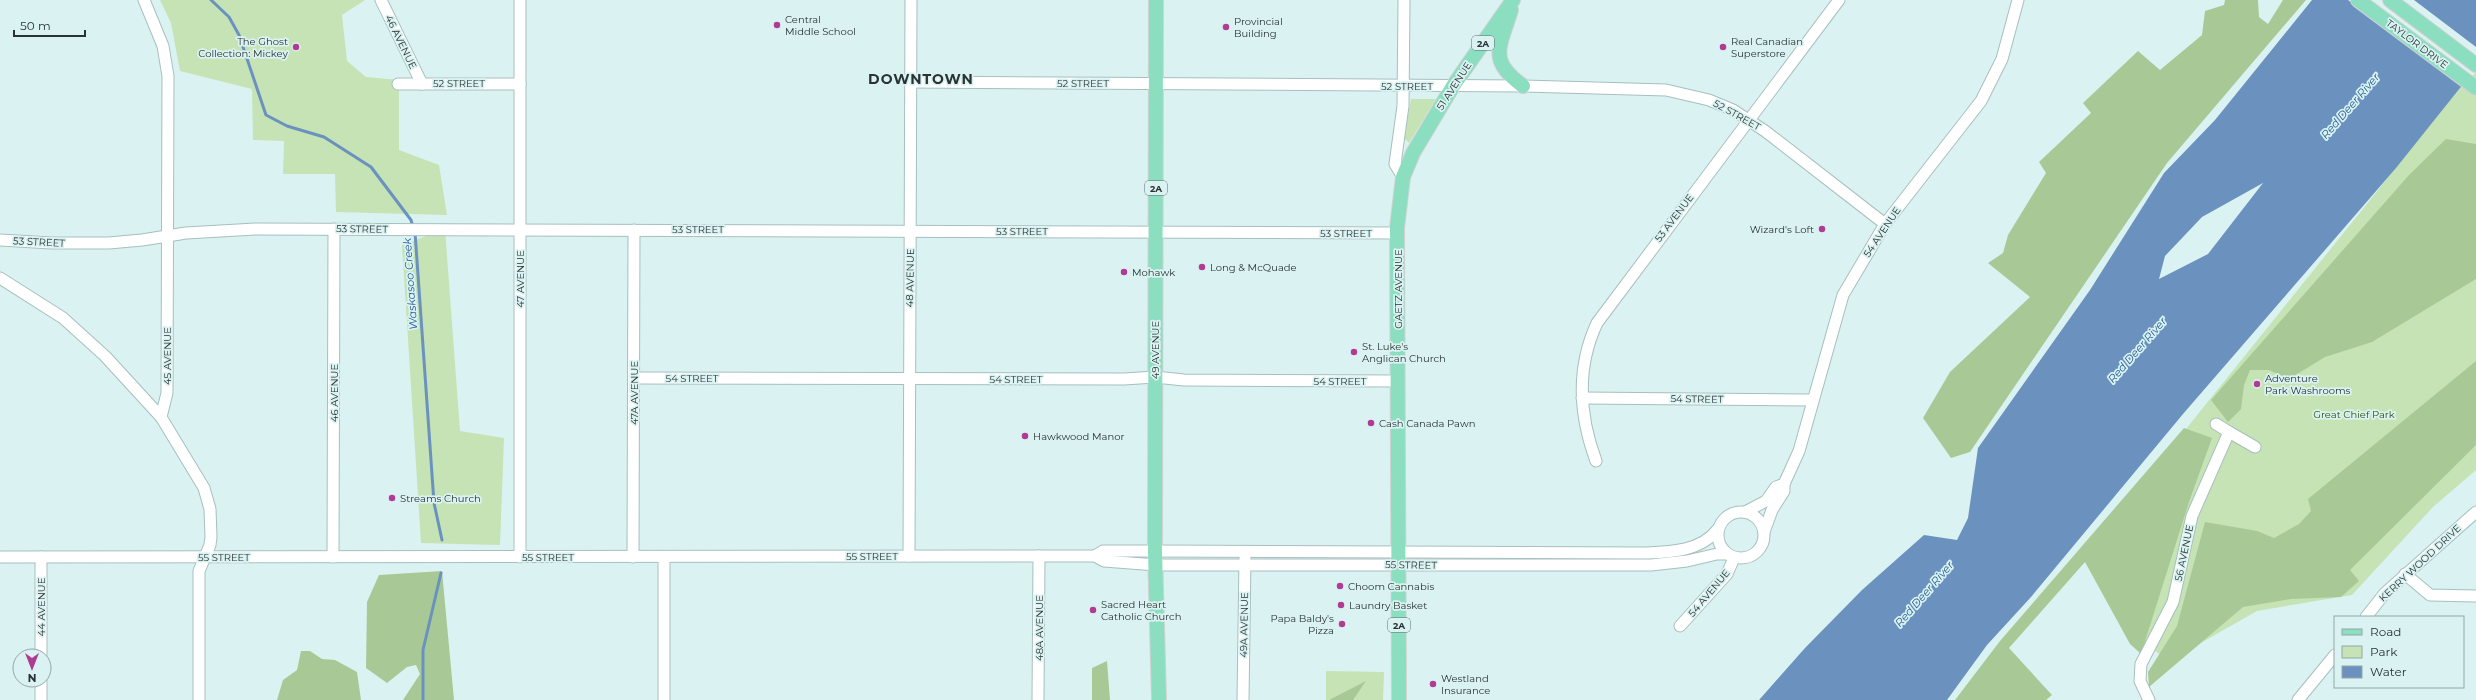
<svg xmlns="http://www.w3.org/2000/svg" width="2476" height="700" viewBox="0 0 2476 700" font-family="Montserrat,sans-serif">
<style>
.green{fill:#c5e3b5}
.forest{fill:#a8c996}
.water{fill:#6b92be;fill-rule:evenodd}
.pier{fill:#daf3f2}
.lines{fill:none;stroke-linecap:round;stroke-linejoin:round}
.stream{stroke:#6b92be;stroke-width:3}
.minor-casing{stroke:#a7bfbe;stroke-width:13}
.major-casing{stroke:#d0d2d2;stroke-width:16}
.minor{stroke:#fff;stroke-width:11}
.major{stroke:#8bdebf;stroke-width:14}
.poi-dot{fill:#b13b93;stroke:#daf3f2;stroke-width:1.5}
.labels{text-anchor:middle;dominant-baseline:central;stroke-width:3.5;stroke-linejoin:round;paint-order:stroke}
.shield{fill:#daf3f2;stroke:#5f6d6c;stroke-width:1}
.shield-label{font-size:9px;font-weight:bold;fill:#2a3333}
.poi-label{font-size:10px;fill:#2a3333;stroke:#daf3f2;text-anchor:start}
.street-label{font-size:10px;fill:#2a3333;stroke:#daf3f2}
.park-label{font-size:10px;fill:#275004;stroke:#daf3f2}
.water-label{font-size:11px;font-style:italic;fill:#205891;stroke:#daf3f2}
.district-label{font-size:14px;font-weight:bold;letter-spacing:1px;fill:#2a3333;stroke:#daf3f2}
</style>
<rect width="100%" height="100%" fill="#daf3f2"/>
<g class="green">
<polygon points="160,0 365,0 342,15 347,61 366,77 399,80 399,150 439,165 447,215 336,212 335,174 283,174 284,141 253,140 252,89 180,71 171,23"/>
<polygon points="2476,68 2476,470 2433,507 2352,595 2257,611 2169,661 2133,635 2092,546"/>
<polygon points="1411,99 1436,99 1409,143 1404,138"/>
<polygon points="445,229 460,431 504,438 500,545 421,543 402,245"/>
<polygon points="1326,671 1384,672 1383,700 1326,700"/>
</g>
<g class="forest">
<polygon points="2225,0 2258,0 2259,17 2268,24 2283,0 2306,0 2167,163 1970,452 1951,458 1923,418 1950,372 2030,297 1988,263 2003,253 2008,235 2046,173 2039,162 2091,113 2083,103 2138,51 2160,70 2202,35 2205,11 2224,5"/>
<polygon points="2446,139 2476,144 2476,279 2372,342 2325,357 2289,379 2269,370 2250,370 2244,385 2241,409 2228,422 2211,400 2409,175"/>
<polygon points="2476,361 2476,445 2350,570 2359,581 2341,597 2291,599 2243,607 2149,687 2148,672 2177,626 2205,522 2257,531 2274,538 2299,524 2311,511 2308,499"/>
<polygon points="2184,428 2212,438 2189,502 2141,654 2130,644 2085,562 2009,648 2052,695 2046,700 1955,700 2000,641"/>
<polygon points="442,571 454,700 403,700 420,674 416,665 407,667 387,683 366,668 367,602 379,575"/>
<polygon points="301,651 310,651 322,659 335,660 357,672 361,700 277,700 283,680 297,670"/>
<polygon points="1107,661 1110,700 1092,700 1092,668"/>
<polygon points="1366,681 1353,700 1329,700"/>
</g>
<path class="water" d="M2312 0H2476V68L2396 168 2183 414 2031 597 1987 645 1947 700H1759L1805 648 1862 590 1924 535 1957 540 1968 518 1978 448 2090 290 2164 173 2215 120ZM2263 183 2208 254 2159 279 2165 256 2202 217Z"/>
<polygon class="pier" points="2348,0 2414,0 2476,47 2476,72 2464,87"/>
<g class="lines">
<g class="stream">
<polyline points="211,0 229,17 239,35 266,115 287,126 324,137 371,167 411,220 413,227"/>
<polyline points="415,232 434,503 442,540"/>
<polyline points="423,700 423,650 441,573"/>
</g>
<g class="minor-casing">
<g id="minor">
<polyline points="144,0 163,46 168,76 167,393 161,417"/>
<polyline points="381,0 422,84"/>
<polyline points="911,82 1523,86 1666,90 1709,100 1733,110 1765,131 1885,224"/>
<polyline points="398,84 520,84"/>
<polyline points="1403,177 1395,164 1403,106 1404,0"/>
<polyline points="0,240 51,243 109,243 142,240 186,233 255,229 1397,233"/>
<polyline points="0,278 63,318 105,356 161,417 204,488 210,509 211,537 210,545 199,571 199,700"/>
<polyline points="634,378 1124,379 1155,377 1184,380 1398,381"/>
<polyline points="1582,398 1812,400"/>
<polyline points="2216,424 2229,432"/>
<path d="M1596 461C1579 415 1576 368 1597 323L1839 0"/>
<circle cx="1741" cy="535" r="23"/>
<polyline points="1745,512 1766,501 1776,487 1784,484"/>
<polyline points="1764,532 1772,510 1784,491 1784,484 1799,451 1843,295 1885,224 1981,101 2002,59 2018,0"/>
<polyline points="909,556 911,0"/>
<path d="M1095 556 1103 551H1155L1646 553C1672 552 1701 551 1718 529"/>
<polyline points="0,557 1095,556 1104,561 1156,565 1651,565 1687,561 1717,554 1727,554"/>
<polyline points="333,557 334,229"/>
<polyline points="520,557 520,0"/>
<polyline points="633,557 634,230"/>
<polyline points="2405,574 2430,595 2476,596"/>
<polyline points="2366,617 2385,593 2476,512"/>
<polyline points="1680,626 1727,574 1734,558"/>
<polyline points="41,656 41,557"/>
<polyline points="41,700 41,680"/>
<polyline points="664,700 664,557"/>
<polyline points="1038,700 1039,556"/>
<polyline points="1243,700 1245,557"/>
<polyline points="2149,700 2140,681 2141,664 2173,602 2192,516 2229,432 2255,447"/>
<polyline points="2298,700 2335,655"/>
</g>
</g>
<g class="major-casing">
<g id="major">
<polyline points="1156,0 1155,551 1159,700"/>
<polyline points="2358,0 2476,88"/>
<polyline points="2390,0 2476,65"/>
<path d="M1511 10C1500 47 1487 60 1523 86"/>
<polyline points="1399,700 1397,228 1403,177 1413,153 1453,86 1513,0"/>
</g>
</g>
<use href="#minor" class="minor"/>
<use href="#major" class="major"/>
</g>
<g class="poi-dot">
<circle cx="777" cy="25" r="4"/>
<circle cx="1226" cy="27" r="4"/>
<circle cx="296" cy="47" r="4"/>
<circle cx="1723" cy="47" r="4"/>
<circle cx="1822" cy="229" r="4"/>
<circle cx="1202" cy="267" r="4"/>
<circle cx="1124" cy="272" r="4"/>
<circle cx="1354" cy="352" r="4"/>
<circle cx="2257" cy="384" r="4"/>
<circle cx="1371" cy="423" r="4"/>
<circle cx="1025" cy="436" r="4"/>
<circle cx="392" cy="498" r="4"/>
<circle cx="1340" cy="586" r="4"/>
<circle cx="1341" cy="605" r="4"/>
<circle cx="1093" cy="610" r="4"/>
<circle cx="1342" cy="624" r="4"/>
<circle cx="1433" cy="684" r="4"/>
</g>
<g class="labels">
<g class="shield">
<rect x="1472" y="36" width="22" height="14" rx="3"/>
<rect x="1145" y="181" width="22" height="14" rx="3"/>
<rect x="1388" y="618" width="22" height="14" rx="3"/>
</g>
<g class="shield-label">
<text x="1483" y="43">2A</text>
<text x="1156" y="188">2A</text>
<text x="1399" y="625">2A</text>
</g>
<g class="poi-label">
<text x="785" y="19">Central<tspan x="785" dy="12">Middle School</tspan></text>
<text x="1234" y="21">Provincial<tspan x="1234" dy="12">Building</tspan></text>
<text x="288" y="41" text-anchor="end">The Ghost<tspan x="288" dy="12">Collection: Mickey</tspan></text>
<text x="1731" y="41">Real Canadian<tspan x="1731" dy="12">Superstore</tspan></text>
<text x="1814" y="229" text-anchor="end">Wizard's Loft</text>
<text x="1210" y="267">Long &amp; McQuade</text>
<text x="1132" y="272">Mohawk</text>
<text x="1362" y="346">St. Luke's<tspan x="1362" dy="12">Anglican Church</tspan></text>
<text x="2265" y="378">Adventure<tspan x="2265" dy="12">Park Washrooms</tspan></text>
<text x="1379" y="423">Cash Canada Pawn</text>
<text x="1033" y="436">Hawkwood Manor</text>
<text x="400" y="498">Streams Church</text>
<text x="1348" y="586">Choom Cannabis</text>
<text x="1101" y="604">Sacred Heart<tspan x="1101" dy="12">Catholic Church</tspan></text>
<text x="1349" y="605">Laundry Basket</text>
<text x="1334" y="618" text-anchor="end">Papa Baldy's<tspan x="1334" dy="12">Pizza</tspan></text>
<text x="1441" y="678">Westland<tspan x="1441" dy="12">Insurance</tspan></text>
</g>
<g class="street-label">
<text transform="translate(401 42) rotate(64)">46 AVENUE</text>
<text transform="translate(2417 44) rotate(37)">TAYLOR DRIVE</text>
<text x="459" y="83">52 STREET</text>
<text x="1083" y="83">52 STREET</text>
<text x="1407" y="86">52 STREET</text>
<text transform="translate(1454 86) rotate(-57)">51 AVENUE</text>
<text transform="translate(1737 115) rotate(29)">52 STREET</text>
<text transform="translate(1674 218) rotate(-53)">53 AVENUE</text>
<text transform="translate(362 229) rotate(1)">53 STREET</text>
<text x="698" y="229">53 STREET</text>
<text x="1022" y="231">53 STREET</text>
<text transform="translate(1882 232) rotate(-56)">54 AVENUE</text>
<text x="1346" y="233">53 STREET</text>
<text transform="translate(39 242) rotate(3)">53 STREET</text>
<text transform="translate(910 278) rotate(-89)">48 AVENUE</text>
<text transform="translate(520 279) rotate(-90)">47 AVENUE</text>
<text transform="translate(1398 289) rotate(-90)">GAETZ AVENUE</text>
<text transform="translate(1155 350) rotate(-90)">49 AVENUE</text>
<text transform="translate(167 356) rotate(-90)">45 AVENUE</text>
<text x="692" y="378">54 STREET</text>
<text x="1016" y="379">54 STREET</text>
<text x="1340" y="381">54 STREET</text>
<text transform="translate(334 393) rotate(-90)">46 AVENUE</text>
<text transform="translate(634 393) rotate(-90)">47A AVENUE</text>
<text transform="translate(1697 399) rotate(1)">54 STREET</text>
<text transform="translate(2184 553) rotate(-78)">56 AVENUE</text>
<text x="872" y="556">55 STREET</text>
<text x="224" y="557">55 STREET</text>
<text x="548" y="557">55 STREET</text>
<text transform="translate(2420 563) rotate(-43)">KERRY WOOD DRIVE</text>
<text transform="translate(1411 565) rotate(1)">55 STREET</text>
<text transform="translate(1709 593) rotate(-50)">54 AVENUE</text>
<text transform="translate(41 607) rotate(-90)">44 AVENUE</text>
<text transform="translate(1244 625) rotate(-89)">49A AVENUE</text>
<text transform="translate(1039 628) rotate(-90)">48A AVENUE</text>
</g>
<g class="park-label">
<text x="2354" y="414">Great Chief Park</text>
</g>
<g class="water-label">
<text transform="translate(2350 106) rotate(-49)">Red Deer River</text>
<text transform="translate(410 284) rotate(-94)">Waskasoo Creek</text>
<text transform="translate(2137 350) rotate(-49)">Red Deer River</text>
<text transform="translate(1924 594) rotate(-49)">Red Deer River</text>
</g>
<g class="district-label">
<text x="921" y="79">DOWNTOWN</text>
</g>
</g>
<rect x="2334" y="616" width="130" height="72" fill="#daf3f2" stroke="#94a6a6"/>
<rect x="2342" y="629" width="20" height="6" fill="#8bdebf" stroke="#94a6a6"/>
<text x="2370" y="636" font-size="12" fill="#2a3333">Road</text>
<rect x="2342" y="646" width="20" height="12" fill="#c5e3b5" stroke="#94a6a6"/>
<text x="2370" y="656" font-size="12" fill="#2a3333">Park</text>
<rect x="2342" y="666" width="20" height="12" fill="#6b92be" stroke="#94a6a6"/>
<text x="2370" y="676" font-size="12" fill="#2a3333">Water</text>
<g transform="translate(32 668) rotate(180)"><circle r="19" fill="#daf3f2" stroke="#94a6a6"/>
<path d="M0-3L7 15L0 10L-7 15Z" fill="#b13b93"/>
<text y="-6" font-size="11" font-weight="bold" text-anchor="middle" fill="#2a3333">N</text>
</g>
<path d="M14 30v6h71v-6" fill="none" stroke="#2a3333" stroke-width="2"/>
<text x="20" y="30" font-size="12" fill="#2a3333" stroke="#daf3f2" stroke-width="3" paint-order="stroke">50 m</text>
</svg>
